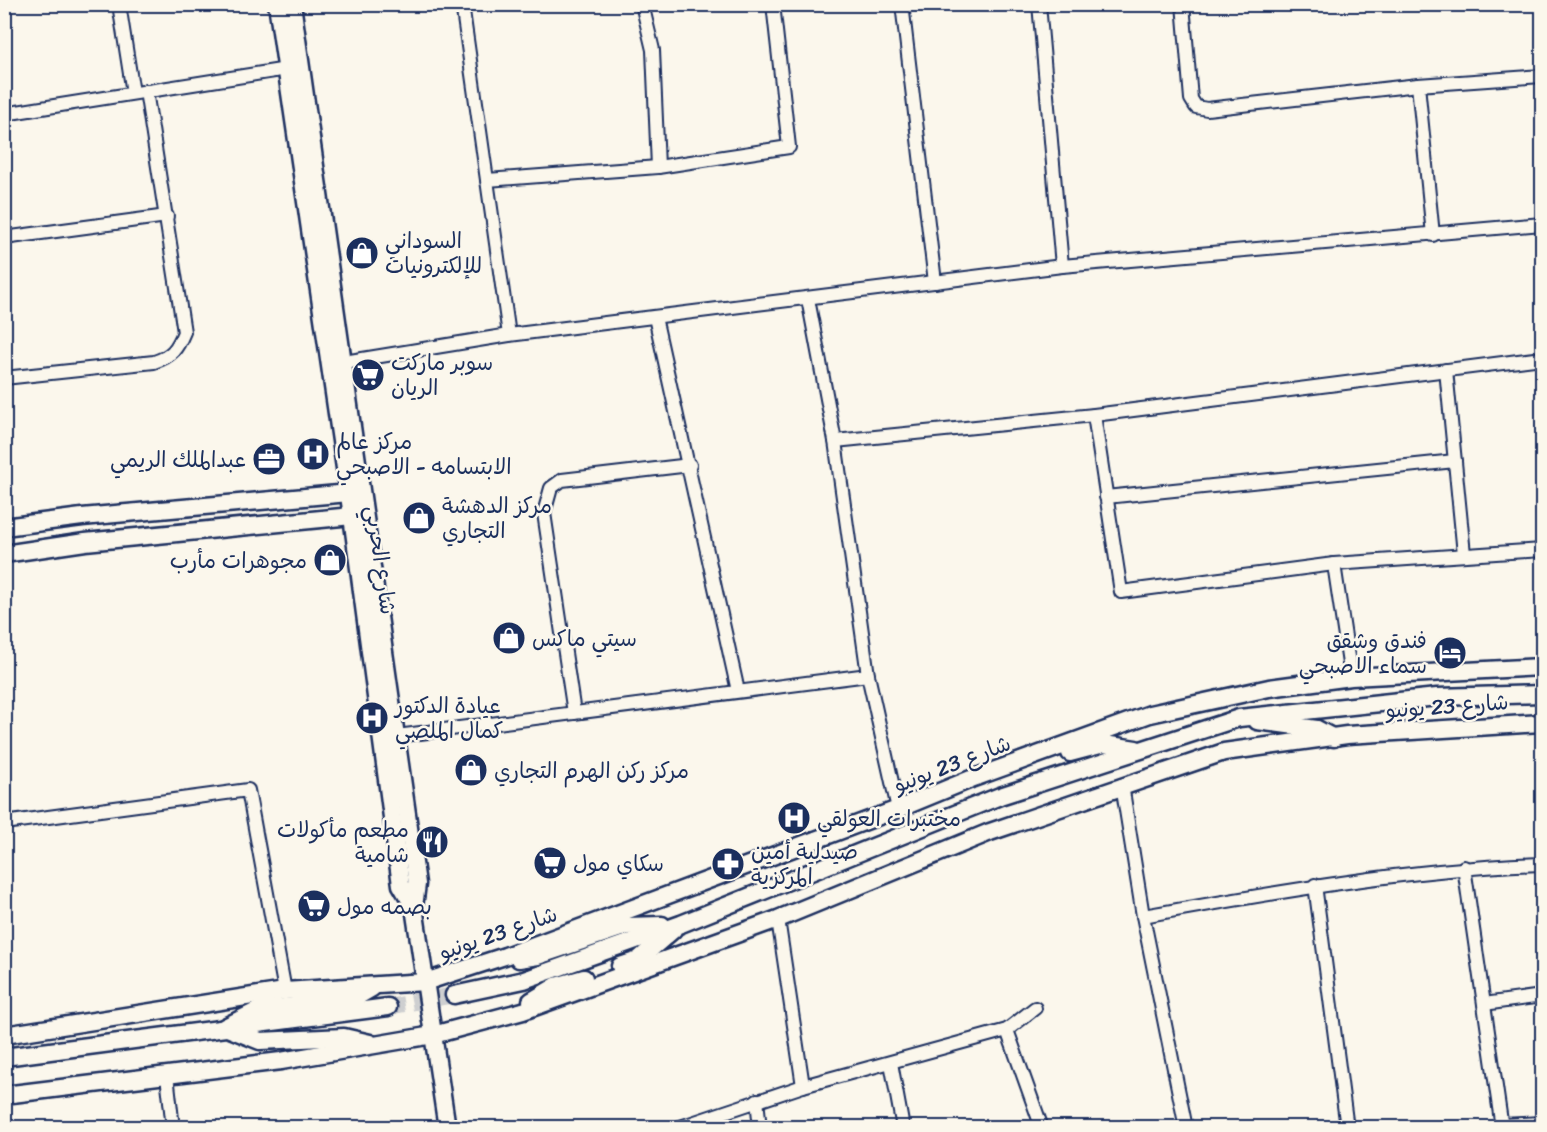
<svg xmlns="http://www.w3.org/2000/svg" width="1547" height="1132" viewBox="0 0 1547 1132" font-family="Sriracha,'Playpen Sans Arabic',sans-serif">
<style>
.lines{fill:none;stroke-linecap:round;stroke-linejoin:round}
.secondary-tunnel{stroke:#cecfd0;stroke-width:16;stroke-dasharray:16 8;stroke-linecap:butt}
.street-casing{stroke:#1b2f5e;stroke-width:16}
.secondary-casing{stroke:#1b2f5e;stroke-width:21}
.street{stroke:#fbf7ec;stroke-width:12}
.secondary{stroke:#fbf7ec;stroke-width:16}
.labels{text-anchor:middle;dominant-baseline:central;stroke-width:5;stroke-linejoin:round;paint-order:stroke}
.poi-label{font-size:22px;fill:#1b2f5e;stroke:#fbf7ec;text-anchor:start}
.street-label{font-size:22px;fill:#1b2f5e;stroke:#fbf7ec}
</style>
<rect width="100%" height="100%" fill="#fbf7ec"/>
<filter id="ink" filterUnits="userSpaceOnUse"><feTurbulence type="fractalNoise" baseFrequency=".0167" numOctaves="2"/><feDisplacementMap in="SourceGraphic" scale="12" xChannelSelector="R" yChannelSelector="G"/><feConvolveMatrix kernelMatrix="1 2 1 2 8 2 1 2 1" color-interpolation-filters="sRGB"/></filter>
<g filter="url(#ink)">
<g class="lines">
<polyline class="secondary-tunnel" points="388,1007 454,995"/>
<g class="street-casing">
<g id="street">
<polyline points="119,4 133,93"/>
<polyline points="462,4 509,335"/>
<polyline points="642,4 653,50 658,167"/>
<polyline points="902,4 935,282"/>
<polyline points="1039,4 1062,266"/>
<polyline points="1183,4 1191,99 1196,107 1207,109 1418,85 1542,76"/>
<polyline points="1418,85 1433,235"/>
<polyline points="4,114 287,69"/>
<polyline points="487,180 658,167 789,147 773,4"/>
<polyline points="4,238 167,216"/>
<polyline points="808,299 835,441 868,675 898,809"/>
<polyline points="655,317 738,691"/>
<polyline points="344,362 509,335 1062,266 1542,224"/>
<polyline points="1446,370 1464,554"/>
<path d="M4 378 154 362C172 356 177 349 184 332L146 91"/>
<polyline points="1094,415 1121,592 1334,564 1542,550"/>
<polyline points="835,441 1094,415 1542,358"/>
<polyline points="1106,497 1455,461"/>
<polyline points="1334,564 1351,677"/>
<polyline points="574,713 544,513 551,488 562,480 690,465"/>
<polyline points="397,736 868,675"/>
<polyline points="1122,785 1143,916 1186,1128"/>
<polyline points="4,823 248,790 285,991"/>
<polyline points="1464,867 1502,1128"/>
<polyline points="1315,885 1347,1128"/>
<path d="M1143 916C1276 892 1407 869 1542 864"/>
<polyline points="778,919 803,1086"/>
<polyline points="1484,1004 1542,996"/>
<polyline points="1007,1030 1042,1128"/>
<polyline points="891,1063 903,1128"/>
<polyline points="167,1075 173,1128"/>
<polyline points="757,1100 760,1128"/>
<polyline points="1501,1125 1542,1123"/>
<polyline points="677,1128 803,1086 1007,1030 1035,1008"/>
</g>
</g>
<g class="secondary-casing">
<g id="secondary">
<polyline points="277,4 352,516 401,885 414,907"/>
<polyline points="292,4 417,884 414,907 447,1128"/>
<polyline points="4,527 82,517 349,493"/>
<polyline points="4,554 85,542 352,516"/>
<polyline points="1257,721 1317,729 1334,738"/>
<polyline points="1070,753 1104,744 1136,749"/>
<polyline points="519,959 538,956 627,926 662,925"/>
<polyline points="620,966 638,960 673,930"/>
<polyline points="454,995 524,980 681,924 1000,796 1239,718 1437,697 1542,694"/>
<polyline points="531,1001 556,986 584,978"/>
<polyline points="4,1035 285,991 425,982 505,956 898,809 971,779 1150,714 1269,688 1351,677 1542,667"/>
<polyline points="370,1043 344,1037 260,1041 225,1027 259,1010 353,999 372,988"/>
<polyline points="4,1057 388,1007"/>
<polyline points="4,1095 281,1061 433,1035 523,1011 778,919 990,832 1224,752 1347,735 1542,723"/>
</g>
</g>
<use href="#street" class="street"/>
<use href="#secondary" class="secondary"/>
</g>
</g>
<defs>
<g id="shop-disc" transform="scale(1.725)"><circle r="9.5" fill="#1b2f5e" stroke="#fbf7ec"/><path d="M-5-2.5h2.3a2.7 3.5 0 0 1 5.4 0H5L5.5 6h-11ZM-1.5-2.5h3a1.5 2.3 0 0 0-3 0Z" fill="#fff"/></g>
<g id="supermarket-disc" transform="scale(1.725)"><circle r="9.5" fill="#1b2f5e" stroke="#fbf7ec"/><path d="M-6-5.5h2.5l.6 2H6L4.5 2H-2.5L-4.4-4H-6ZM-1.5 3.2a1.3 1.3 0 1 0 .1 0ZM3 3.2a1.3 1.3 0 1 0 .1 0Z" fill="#fff"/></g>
<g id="hospital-disc" transform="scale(1.725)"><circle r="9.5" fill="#1b2f5e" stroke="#fbf7ec"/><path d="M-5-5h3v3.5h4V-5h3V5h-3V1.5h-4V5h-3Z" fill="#fff"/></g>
<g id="office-disc" transform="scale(1.725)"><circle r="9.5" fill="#1b2f5e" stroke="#fbf7ec"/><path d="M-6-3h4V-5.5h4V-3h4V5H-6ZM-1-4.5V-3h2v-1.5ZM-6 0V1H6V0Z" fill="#fff"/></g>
<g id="hotel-disc" transform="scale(1.725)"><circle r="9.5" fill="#1b2f5e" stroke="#fbf7ec"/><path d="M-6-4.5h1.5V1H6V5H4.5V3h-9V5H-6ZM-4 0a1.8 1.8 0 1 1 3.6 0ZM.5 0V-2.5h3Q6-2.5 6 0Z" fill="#fff"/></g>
<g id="restaurant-disc" transform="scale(1.725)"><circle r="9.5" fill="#1b2f5e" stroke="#fbf7ec"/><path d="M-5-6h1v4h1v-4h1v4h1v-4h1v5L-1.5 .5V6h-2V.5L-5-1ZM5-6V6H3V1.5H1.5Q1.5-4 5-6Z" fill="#fff"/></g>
<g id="pharmacy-disc" transform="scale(1.725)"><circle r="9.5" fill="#1b2f5e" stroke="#fbf7ec"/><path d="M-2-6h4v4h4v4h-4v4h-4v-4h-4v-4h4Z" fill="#fff"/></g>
</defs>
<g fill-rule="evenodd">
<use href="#shop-disc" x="362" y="253"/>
<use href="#supermarket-disc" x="368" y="375"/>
<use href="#hospital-disc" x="313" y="454"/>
<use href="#office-disc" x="269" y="459"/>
<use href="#shop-disc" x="419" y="518"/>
<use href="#shop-disc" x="330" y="560"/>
<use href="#shop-disc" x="509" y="638"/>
<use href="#hotel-disc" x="1450" y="653"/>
<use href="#hospital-disc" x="372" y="718"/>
<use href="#shop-disc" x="471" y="770"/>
<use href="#hospital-disc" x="794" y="818"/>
<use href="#restaurant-disc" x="432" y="842"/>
<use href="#supermarket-disc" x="550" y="863"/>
<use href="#pharmacy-disc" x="728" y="864"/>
<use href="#supermarket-disc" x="314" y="906"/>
</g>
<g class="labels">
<g class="poi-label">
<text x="385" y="240">السوداني<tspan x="385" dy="25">للإلكترونيات</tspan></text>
<text x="391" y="362">سوبر ماركت<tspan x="391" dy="25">الريان</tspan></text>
<text x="336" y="441">مركز عالم<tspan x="336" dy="25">الابتسامه - الاصبحي</tspan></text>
<text x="246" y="459" text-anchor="end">عبدالملك الريمي</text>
<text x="442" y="505">مركز الدهشة<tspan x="442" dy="25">التجاري</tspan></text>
<text x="307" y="560" text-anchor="end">مجوهرات مأرب</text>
<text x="532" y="638">سيتي ماكس</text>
<text x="1427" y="640" text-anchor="end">فندق وشقق<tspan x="1427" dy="25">سماء الاصبحي</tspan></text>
<text x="395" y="705">عيادة الدكتور<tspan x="395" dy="25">كمال الملصي</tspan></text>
<text x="494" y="770">مركز ركن الهرم التجاري</text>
<text x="817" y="818">مختبرات العولقي</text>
<text x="409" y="829" text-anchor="end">مطعم مأكولات<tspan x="409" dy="25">شامية</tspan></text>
<text x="751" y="851">صيدلية أمين<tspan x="751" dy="25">المركزية</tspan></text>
<text x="573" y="863">سكاي مول</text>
<text x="337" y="906">بصمه مول</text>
</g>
<g class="street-label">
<text transform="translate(381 560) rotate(82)">شارع الحربي</text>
<text transform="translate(1447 706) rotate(-4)">شارع 23 يونيو</text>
<text transform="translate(952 764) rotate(-21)">شارع 23 يونيو</text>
<text transform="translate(498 933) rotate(-19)">شارع 23 يونيو</text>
</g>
</g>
<rect width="1547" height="1132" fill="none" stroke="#fbf7ec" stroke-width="24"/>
<rect x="12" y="12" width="1523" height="1108" fill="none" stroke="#1b2f5e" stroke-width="2" filter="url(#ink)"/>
</svg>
